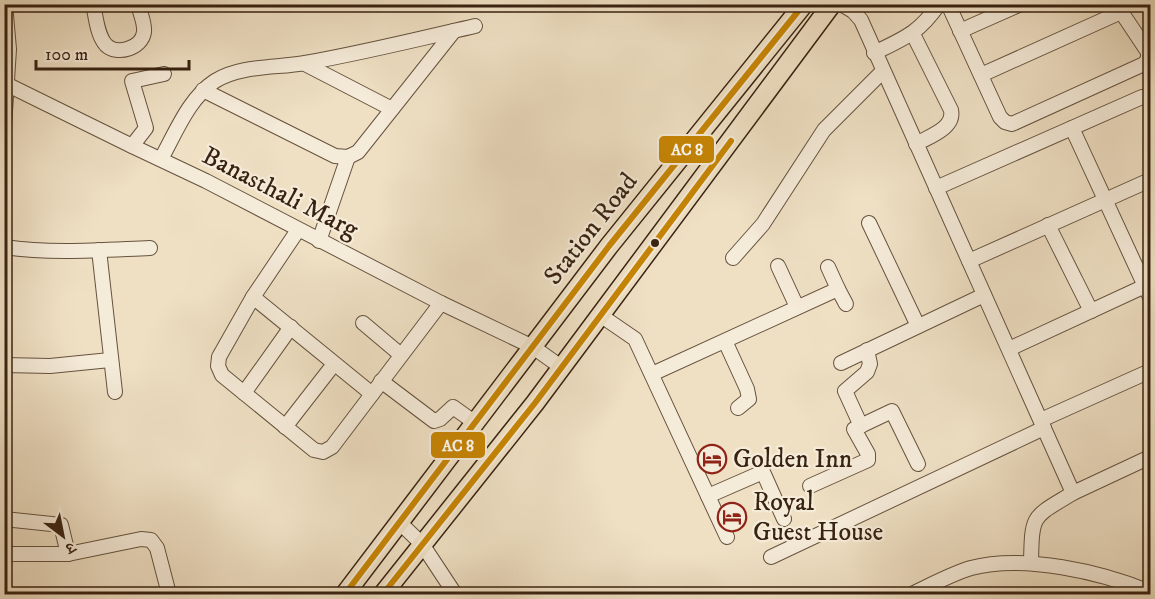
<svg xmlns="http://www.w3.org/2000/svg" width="1155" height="599" viewBox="0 0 1155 599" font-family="'IM FELL DW Pica','Noto Serif Devanagari',serif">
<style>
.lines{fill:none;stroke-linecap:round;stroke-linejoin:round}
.minor-casing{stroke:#66523e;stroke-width:16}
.major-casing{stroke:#382211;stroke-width:21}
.minor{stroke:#f5ebd9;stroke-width:14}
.major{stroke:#efe0c4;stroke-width:18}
.bus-1-casing{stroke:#f5ebd9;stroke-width:10}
.bus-1{stroke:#c78504;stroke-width:6}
.bus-dot{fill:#382211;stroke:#f5ebd9;stroke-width:2}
.labels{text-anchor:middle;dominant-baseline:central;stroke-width:4.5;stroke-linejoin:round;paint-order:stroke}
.street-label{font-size:26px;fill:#382211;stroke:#f5ebd9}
.poi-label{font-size:26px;fill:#382211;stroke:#f5ebd9;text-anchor:start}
.line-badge{stroke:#f5ebd9;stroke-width:2}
.badge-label{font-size:16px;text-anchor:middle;font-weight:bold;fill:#fff}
</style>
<rect width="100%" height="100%" fill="#efe0c4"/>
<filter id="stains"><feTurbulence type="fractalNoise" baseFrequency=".00333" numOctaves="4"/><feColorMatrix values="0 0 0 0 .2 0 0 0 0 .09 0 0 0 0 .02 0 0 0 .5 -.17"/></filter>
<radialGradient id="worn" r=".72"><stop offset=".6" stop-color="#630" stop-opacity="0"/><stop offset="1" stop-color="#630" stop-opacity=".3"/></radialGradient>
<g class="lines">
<g class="minor-casing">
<g id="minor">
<path d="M93 4C96 17 97 35 106 45 117 56 142 48 144 32 145 23 140 13 138 4"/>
<path d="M841 4 853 11 861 20 1073 493C1032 518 1032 513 1031 563"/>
<polyline points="948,4 1000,117 1005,122 1012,124 1144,64 1148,59 1148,52 1116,4"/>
<polyline points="960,31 1021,4"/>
<path d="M913 34 951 110C955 128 930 136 916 144"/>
<path d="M874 53C905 38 919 33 939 4"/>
<polyline points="305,64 392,109"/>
<polyline points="981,75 1121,12"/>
<polyline points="4,83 132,146 206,181 441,303 533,347 561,367"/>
<polyline points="203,90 335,156 348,157 358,152 454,31"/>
<polyline points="4,127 9,49 5,4"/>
<polyline points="1072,128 1150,297"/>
<polyline points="132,146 146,128 132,81 164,74"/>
<path d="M161 159C176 132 189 98 215 81 240 65 277 68 305 63 362 53 419 39 475 26"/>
<polyline points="936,188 1142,97 1148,97 1150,101"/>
<polyline points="869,223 918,326"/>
<polyline points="1048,225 1091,311"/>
<polyline points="298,230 253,297 219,357 218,366 222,375 314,450 323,452 332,447 441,303"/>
<polyline points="319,241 348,157"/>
<path d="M4 247C53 254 101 250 150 248"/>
<polyline points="99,250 115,392"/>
<polyline points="733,258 763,224 824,130 883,71"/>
<polyline points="969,261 1150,180"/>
<polyline points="778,266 797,307"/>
<polyline points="838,289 846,304"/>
<polyline points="253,297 372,394"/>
<polyline points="600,315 635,339 727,537"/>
<polyline points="363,323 401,355"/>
<polyline points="725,341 747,389 749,399 738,408"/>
<polyline points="1009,349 1145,286"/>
<polyline points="841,363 984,295"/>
<polyline points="4,365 50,366 110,360"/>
<polyline points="652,374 838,289 828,267"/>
<polyline points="381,381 434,421 440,419 453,407 474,422"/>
<polyline points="244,393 291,327"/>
<polyline points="1041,420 1150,371"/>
<polyline points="861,426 845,391 867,372 870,364 867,350"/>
<polyline points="285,427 334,364"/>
<polyline points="810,486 868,460 868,454 854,429 892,411 918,464"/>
<polyline points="1073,493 1150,457"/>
<polyline points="708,496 763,472 784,519"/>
<polyline points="4,519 61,525 68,554"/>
<polyline points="399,522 422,544 455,594"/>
<polyline points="4,554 68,554 141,539 151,540 157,548 169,594"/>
<polyline points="771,557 1044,428"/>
<path d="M912 594C931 585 951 574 971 568 1024 554 1101 572 1150 592"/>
</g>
</g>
<g class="major-casing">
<g id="major">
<polyline points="345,594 609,246 804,4"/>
<polyline points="383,594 535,403 832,4"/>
</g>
</g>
<use href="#minor" class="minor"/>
<use href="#major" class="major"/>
<g class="bus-1-casing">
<g id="bus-1">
<polyline points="345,594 609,246 804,4"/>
<polyline points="383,594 535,403 731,141"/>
</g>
</g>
<use href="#bus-1" class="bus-1"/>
</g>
<defs>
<g id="hotel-ring" transform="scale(1.5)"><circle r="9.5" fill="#f5ebd9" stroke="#8f2418" stroke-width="1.5"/><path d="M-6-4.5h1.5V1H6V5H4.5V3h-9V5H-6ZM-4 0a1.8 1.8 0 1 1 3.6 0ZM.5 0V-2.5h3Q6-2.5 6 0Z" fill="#8f2418"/></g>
</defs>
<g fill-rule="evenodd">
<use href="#hotel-ring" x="712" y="459"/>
<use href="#hotel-ring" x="732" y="517"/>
</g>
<circle class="bus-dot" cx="655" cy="243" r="5"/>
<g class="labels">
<g class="street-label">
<text transform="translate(280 193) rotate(27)">Banasthali Marg</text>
<text transform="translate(591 229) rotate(-52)">Station Road</text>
</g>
<g class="poi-label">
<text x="733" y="459">Golden Inn</text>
<text x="753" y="502">Royal<tspan x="753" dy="30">Guest House</tspan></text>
</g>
</g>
<g class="line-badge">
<rect x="658" y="135" width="57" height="29" rx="6" fill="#c78504"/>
<rect x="430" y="431" width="56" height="28" rx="6" fill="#c78504"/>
</g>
<g class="badge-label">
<text x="687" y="155">AC 8</text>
<text x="458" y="451">AC 8</text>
</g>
<rect width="1155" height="599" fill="none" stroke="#efe0c4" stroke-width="24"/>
<rect x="6" y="6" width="1143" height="587" fill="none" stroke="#382211" stroke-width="3"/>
<rect x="12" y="12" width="1131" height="575" fill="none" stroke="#382211" stroke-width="1.5"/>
<g transform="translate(63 536) rotate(148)" stroke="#f5ebd9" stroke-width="4.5" paint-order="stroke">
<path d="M0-4.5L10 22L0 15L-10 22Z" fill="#382211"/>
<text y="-9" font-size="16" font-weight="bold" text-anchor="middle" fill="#382211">उ</text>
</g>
<path d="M36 60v9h153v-9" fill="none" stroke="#382211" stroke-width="3"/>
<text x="45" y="60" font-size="18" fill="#382211" stroke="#f5ebd9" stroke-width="4.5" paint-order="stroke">100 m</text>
<rect width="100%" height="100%" filter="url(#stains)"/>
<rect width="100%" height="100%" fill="url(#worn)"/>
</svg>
